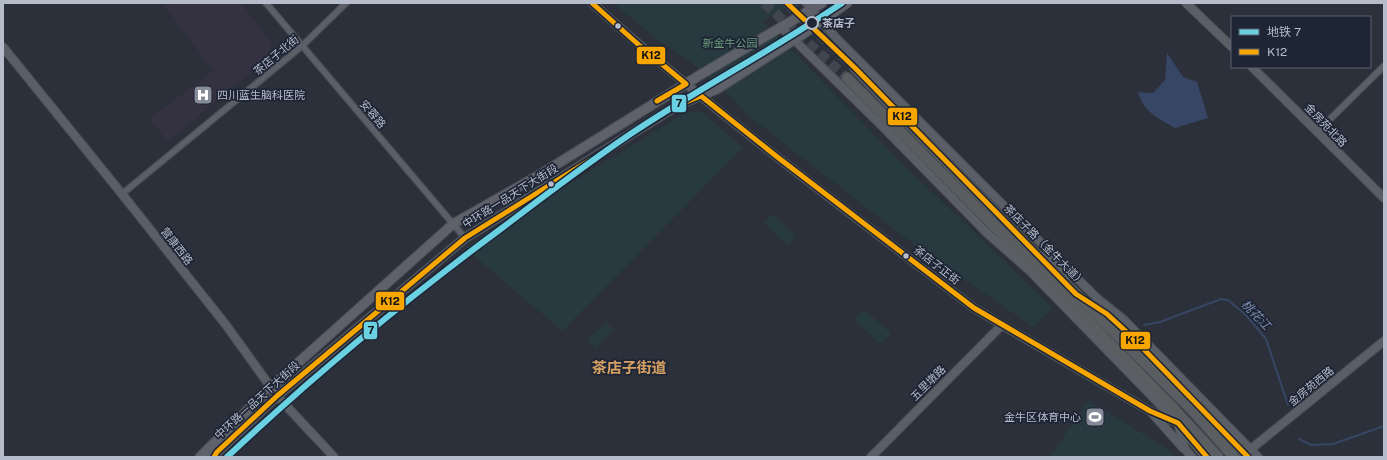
<svg xmlns="http://www.w3.org/2000/svg" width="1387" height="460" viewBox="0 0 1387 460" font-family="'Public Sans','Noto Sans SC',sans-serif">
<style>
.medical{fill:#343140}
.green{fill:#283a40}
.water{fill:#374664}
.lines{fill:none;stroke-linecap:round;stroke-linejoin:round}
.stream{stroke:#374664;stroke-width:2}
.highway-tunnel{stroke:#404550;stroke-width:10;stroke-dasharray:10 5;stroke-linecap:butt}
.street-casing{stroke:#474b52;stroke-width:8}
.secondary-casing{stroke:#474b52;stroke-width:10}
.primary-casing{stroke:#494d57;stroke-width:11}
.highway-casing{stroke:#484c55;stroke-width:12}
.street{stroke:#5b5f68;stroke-width:5.5}
.secondary{stroke:#5a5e66;stroke-width:8}
.primary{stroke:#5e6169;stroke-width:9}
.highway{stroke:#5b5e61;stroke-width:10}
.bus-1-casing{stroke:#1e2535;stroke-width:8}
.bus-1{stroke:#f7a600;stroke-width:5}
.metro-1-casing{stroke:#1e2535;stroke-width:9}
.metro-1{stroke:#6ad1e3;stroke-width:6}
.stop-dot{fill:#1e2535;stroke:#b5bcca;stroke-width:2}
.bus-dot{fill:#b5bcca;stroke:#1e2535;stroke-width:1.5}
.labels{text-anchor:middle;dominant-baseline:central;stroke-width:3.5;stroke-linejoin:round;paint-order:stroke}
.stop-label{font-size:11px;font-weight:bold;fill:#b5bcca;stroke:#1e2535;text-anchor:start}
.park-label{font-size:11px;fill:#6c9c7b;stroke:#1e2535}
.street-label{font-size:11px;fill:#b5bcca;stroke:#1e2535}
.poi-label{font-size:11px;fill:#b5bcca;stroke:#1e2535;text-anchor:start}
.water-label{font-size:12px;font-style:italic;fill:#7c8eb2;stroke:#1e2535}
.district-label{font-size:15px;font-weight:bold;fill:#d7a164;stroke:#1e2535}
.line-badge{stroke:#1e2535;stroke-width:1.5}
.pale-badge-label{font-size:11px;text-anchor:middle;font-weight:bold;fill:#111}
</style>
<rect width="100%" height="100%" fill="#2b303a"/>
<polygon class="medical" points="162,3 241,3 271,42 269,57 168,142 149,119 213,71"/>
<g class="green">
<polygon points="614,3 793,3 763,21 908,169 1053,308 1033,327 912,243 746,114 734,99 691,62 662,43 628,16"/>
<polygon points="701,111 743,148 562,331 465,248 685,113"/>
<polygon points="773,214 796,237 787,246 764,223"/>
<polygon points="864,309 891,334 880,344 854,319"/>
<polygon points="606,322 614,330 595,348 587,340"/>
<polygon points="1088,400 1163,446 1175,457 1050,457"/>
</g>
<path class="water" d="M1167 53 1183 77 1197 82 1208 118 1175 128C1157 117 1144 113 1138 92L1153 93 1165 80Z"/>
<g class="lines">
<g class="stream">
<polyline points="1144,325 1160,322 1221,299 1228,300 1246,315 1266,339 1288,405"/>
<polyline points="1299,439 1311,445 1333,444 1384,426"/>
</g>
<g class="highway-tunnel">
<polyline points="764,3 847,78"/>
<polyline points="787,3 855,68"/>
</g>
<g class="street-casing">
<g id="street">
<polyline points="266,3 465,238"/>
<polyline points="805,3 811,9"/>
<polyline points="1318,131 1384,66"/>
<polyline points="122,194 302,46 346,3"/>
</g>
</g>
<g class="secondary-casing">
<g id="secondary">
<path d="M592 3C713 112 845 209 974 308L1002 325 1150 411 1178 423"/>
<polyline points="1186,3 1232,47"/>
<polyline points="811,9 837,39 1027,229 1098,299 1123,319 1258,457"/>
<polyline points="781,27 881,125 987,233 1030,271 1178,423 1185,449 1192,457"/>
<polyline points="3,47 122,194 226,325 277,396 334,457"/>
<polyline points="1252,67 1384,198"/>
<polyline points="1044,256 1068,275"/>
<polyline points="1152,413 1183,448"/>
<polyline points="1251,449 1384,341"/>
<polyline points="871,457 1002,325"/>
</g>
</g>
<g class="primary-casing">
<g id="primary">
<polyline points="200,457 271,387 453,224 541,174 700,75 822,3"/>
<polyline points="212,457 277,396 465,238 676,106 717,89 806,32 847,3"/>
</g>
</g>
<g class="highway-casing">
<g id="highway">
<polyline points="855,68 1022,240 1192,410 1234,457"/>
<polyline points="847,78 1065,297 1173,408 1218,457"/>
<polyline points="1093,305 1107,314 1131,336 1248,457"/>
<polyline points="1181,426 1207,457"/>
</g>
</g>
<use href="#street" class="street"/>
<use href="#secondary" class="secondary"/>
<use href="#primary" class="primary"/>
<use href="#highway" class="highway"/>
<g class="bus-1-casing">
<g id="bus-1">
<polyline points="592,3 640,46 686,84 657,101"/>
<polyline points="787,3 855,68 1076,294 1107,314 1131,336 1248,457"/>
<polyline points="214,457 217,452 277,396 465,238 676,106 701,96 776,156 974,308 1150,411 1178,423 1207,457"/>
</g>
</g>
<use href="#bus-1" class="bus-1"/>
<g class="metro-1-casing">
<path id="metro-1" d="M227 457C314 375 406 299 502 228 544 196 586 164 629 135 699 88 773 50 842 3"/>
</g>
<use href="#metro-1" class="metro-1"/>
</g>
<defs>
<g id="hospital-square" transform="scale(1)"><rect x="-9" y="-9" width="18" height="18" rx="4" fill="#858b98" stroke="#1e2535"/><path d="M-5-5h3v3.5h4V-5h3V5h-3V1.5h-4V5h-3Z" fill="#fff"/></g>
<g id="stadium-square" transform="scale(1)"><rect x="-9" y="-9" width="18" height="18" rx="4" fill="#858b98" stroke="#1e2535"/><path d="M0-5a6.5 5 0 1 0 0 10a6.5 5 0 1 0 0-10ZM-3.5-1.8h7v3.6h-7Z" fill="#fff"/></g>
</defs>
<g fill-rule="evenodd">
<use href="#hospital-square" x="203" y="95"/>
<use href="#stadium-square" x="1095" y="417"/>
</g>
<circle class="stop-dot" cx="812" cy="23" r="6"/>
<g class="bus-dot">
<circle cx="618" cy="26" r="3.5"/>
<circle cx="551" cy="184" r="3.5"/>
<circle cx="906" cy="256" r="3.5"/>
</g>
<g class="labels">
<g class="stop-label">
<text x="822" y="23">茶店子</text>
</g>
<g class="park-label">
<text x="730" y="43">新金牛公园</text>
</g>
<g class="street-label">
<text transform="translate(276 55) rotate(-40)">茶店子北街</text>
<text transform="translate(373 114) rotate(50)">安蓉路</text>
<text transform="translate(1326 125) rotate(46)">金房苑北路</text>
<text transform="translate(510 196) rotate(-32)">中环路一品天下大街段</text>
<text transform="translate(1045 245) rotate(45)">茶店子路（金牛大道）</text>
<text transform="translate(177 246) rotate(52)">营康西路</text>
<text transform="translate(937 265) rotate(38)">茶店子正街</text>
<text transform="translate(928 383) rotate(-45)">五里墩路</text>
<text transform="translate(1311 386) rotate(-39)">金房苑西路</text>
<text transform="translate(257 400) rotate(-42)">中环路一品天下大街段</text>
</g>
<g class="poi-label">
<text x="217" y="95">四川蓝生脑科医院</text>
<text x="1081" y="417" text-anchor="end">金牛区体育中心</text>
</g>
<g class="water-label">
<text transform="translate(1256 315) rotate(46)">桃花江</text>
</g>
<g class="district-label">
<text x="629" y="367">茶店子街道</text>
</g>
</g>
<g class="line-badge">
<rect x="636" y="46" width="30" height="19" rx="4" fill="#f7a600"/>
<rect x="671" y="94" width="16" height="19" rx="4" fill="#6ad1e3"/>
<rect x="887" y="107" width="31" height="19" rx="4" fill="#f7a600"/>
<rect x="375" y="291" width="30" height="20" rx="4" fill="#f7a600"/>
<rect x="363" y="321" width="15" height="19" rx="4" fill="#6ad1e3"/>
<rect x="1120" y="331" width="31" height="19" rx="4" fill="#f7a600"/>
</g>
<g class="pale-badge-label">
<text x="651" y="59">K12</text>
<text x="679" y="107">7</text>
<text x="902" y="120">K12</text>
<text x="390" y="305">K12</text>
<text x="371" y="334">7</text>
<text x="1135" y="344">K12</text>
</g>
<rect width="1387" height="460" fill="none" stroke="#b5bcca" stroke-width="8"/>
<rect x="1231" y="16" width="140" height="52" fill="#1e2535" stroke="#5a6171"/>
<rect x="1239" y="29" width="20" height="6" fill="#6ad1e3" stroke="#5a6171"/>
<text x="1267" y="36" font-size="12" fill="#b5bcca">地铁 7</text>
<rect x="1239" y="49" width="20" height="6" fill="#f7a600" stroke="#5a6171"/>
<text x="1267" y="56" font-size="12" fill="#b5bcca">K12</text>
</svg>
